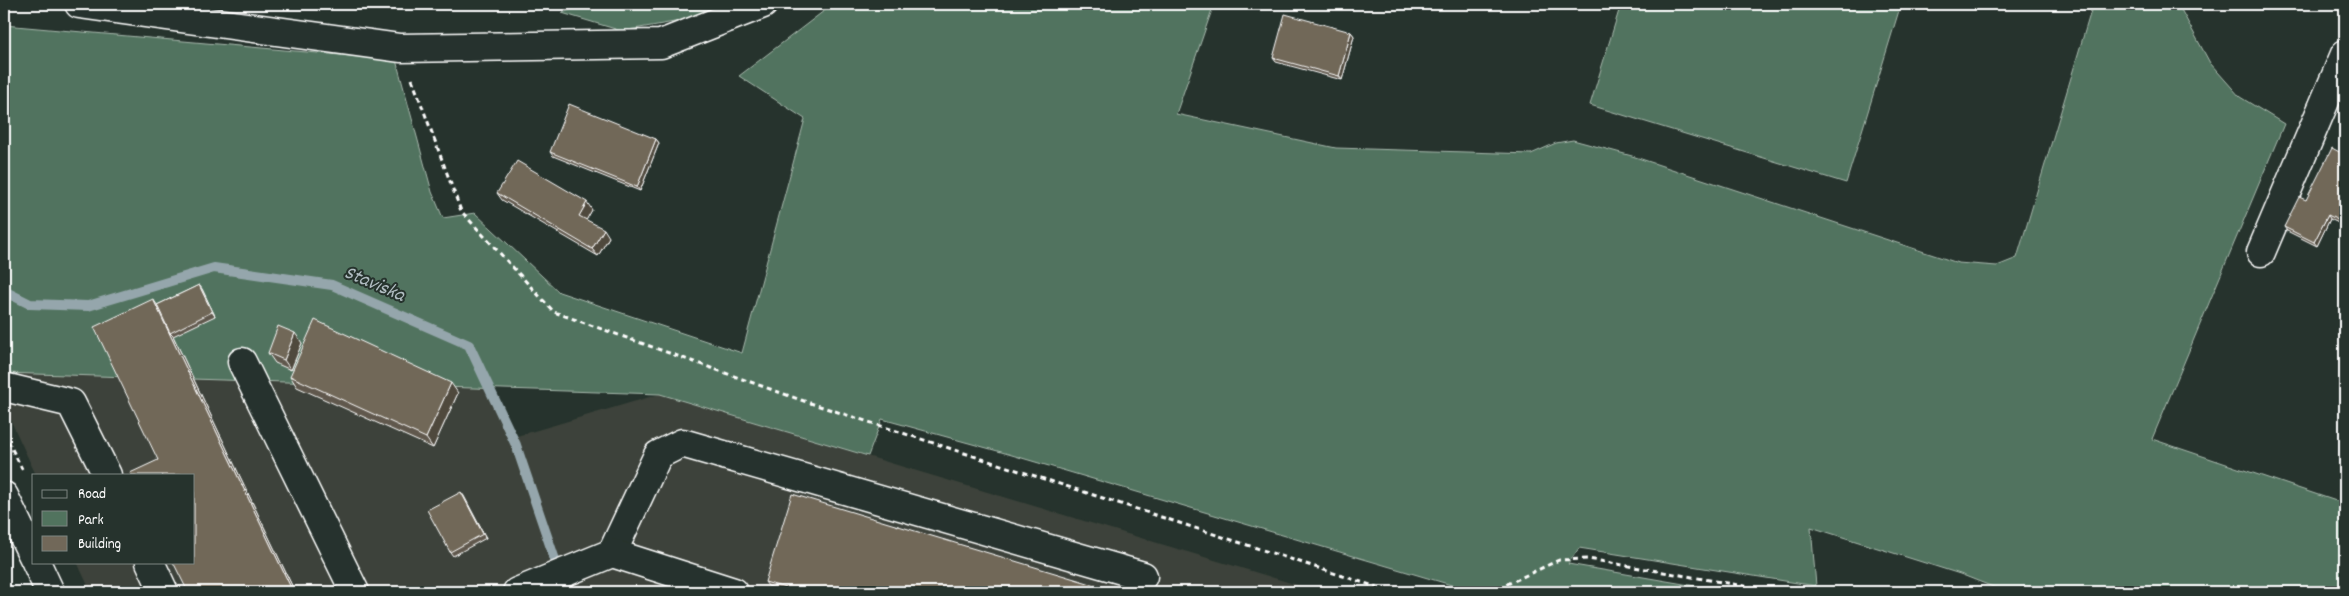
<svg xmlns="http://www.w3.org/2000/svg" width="2349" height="596" viewBox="0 0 2349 596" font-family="Dekko,sans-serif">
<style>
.built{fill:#3c433a}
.green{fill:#51735e;stroke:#a8b9ae}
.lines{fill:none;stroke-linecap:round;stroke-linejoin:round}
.stream{stroke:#95a6ac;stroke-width:10}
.minor-casing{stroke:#fff;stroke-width:31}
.major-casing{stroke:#fff;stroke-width:31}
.path{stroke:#fff;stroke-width:3;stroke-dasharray:5 4;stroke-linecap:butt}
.minor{stroke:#26332d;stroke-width:28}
.major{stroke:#26332d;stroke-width:28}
.wall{fill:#61594d;stroke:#fff}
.shaded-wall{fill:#4f493e;stroke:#fff}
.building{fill:#716859;stroke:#fff}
.labels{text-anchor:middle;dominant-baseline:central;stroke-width:4;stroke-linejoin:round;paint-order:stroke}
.water-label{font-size:20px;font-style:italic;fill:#b0bcc1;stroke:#26332d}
</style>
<rect width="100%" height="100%" fill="#26332d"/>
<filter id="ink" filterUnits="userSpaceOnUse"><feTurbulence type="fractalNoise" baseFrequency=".02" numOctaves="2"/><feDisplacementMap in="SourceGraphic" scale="10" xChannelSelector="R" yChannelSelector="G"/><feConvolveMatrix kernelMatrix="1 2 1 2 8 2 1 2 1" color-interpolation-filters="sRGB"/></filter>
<g filter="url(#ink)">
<polygon class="built" points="458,349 517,436 660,394 1321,592 91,592 77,562 194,562 194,475 36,475 4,406 4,366"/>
<g class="green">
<polygon points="585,4 779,4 622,31 562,13"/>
<polygon points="833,4 1214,4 1176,114 1336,148 1531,154 1556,143 1573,140 1632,156 1958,263 1997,266 2017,258 2093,4 2178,4 2210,63 2240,97 2284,124 2152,439 2345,504 2345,592 2006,592 1960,574 1811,527 1816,586 1579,548 1568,564 1730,592 1475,592 1005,453 882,419 868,456 660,394 4,373 4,25 396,60 432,192 443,218 475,213 559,292 742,353 805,119 739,76"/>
<polygon points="1621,4 1901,4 1846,183 1590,105"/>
</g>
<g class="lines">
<polyline class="stream" points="4,291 30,304 88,306 214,268 332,285 469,345 516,445 566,592"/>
<g class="minor-casing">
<g id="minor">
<polyline points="79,4 400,48 661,44 763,4"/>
<polyline points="2261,252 2345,54"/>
<polyline points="242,362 355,592"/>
<polyline points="4,387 71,403 107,475"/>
<polyline points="612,553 658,455 682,443 1143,576"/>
<polyline points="150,562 164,592"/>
<polyline points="517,592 612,553 734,592"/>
</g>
</g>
<g class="major-casing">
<g id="major">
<polyline points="4,496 34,558"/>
<polyline points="36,562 50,592"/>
</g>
</g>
<g class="path">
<polyline points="412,79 461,211 554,312 801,400 1392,592"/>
<polyline points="4,433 22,469"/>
<polyline points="1490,592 1559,560 1588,559 1779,592"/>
</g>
<use href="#minor" class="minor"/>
<use href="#major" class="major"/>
</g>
<g class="wall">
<polygon points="1351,32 1354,36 1342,80 1276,62 1273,58"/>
<polygon points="656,139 659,143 640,191 553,156 550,152"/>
<polygon points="2345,155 2345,226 2330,219 2317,246 2287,231 2284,227 2306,200"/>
<polygon points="497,193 592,210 586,220 609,237 598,256 502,200"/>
<polygon points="199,285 202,289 215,316 173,336 295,592 188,592 158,460 157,305"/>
<polygon points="302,343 291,370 275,363 268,353"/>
<polygon points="290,376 458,393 433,448 297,387"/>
<polygon points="461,492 486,538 453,556 450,552"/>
<polygon points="765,582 1118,592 788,592 768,586"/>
</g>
<g class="shaded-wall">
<polygon points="1351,32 1354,36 1342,80 1339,76"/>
<polygon points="656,139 659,143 640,191 637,187"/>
<polygon points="587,202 592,210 584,224 579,216"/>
<polygon points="2328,215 2330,219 2317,246 2314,242"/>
<polygon points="2345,215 2345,226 2342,222"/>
<polygon points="604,229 609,237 598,256 592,249"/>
<polygon points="199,285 202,289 215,316 212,312"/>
<polygon points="153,299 160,309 170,333 173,336 295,592 293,592"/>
<polygon points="295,333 302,343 291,370 284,360"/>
<polygon points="451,383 458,393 433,448 426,438"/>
<polygon points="461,492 464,496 486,538 483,534"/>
</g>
<g class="building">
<polygon points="1285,14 1351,32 1339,76 1273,58"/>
<polygon points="569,104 656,139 637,187 550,152"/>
<polygon points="2332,148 2345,155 2345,215 2342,222 2328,215 2314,242 2284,227 2299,197 2306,200"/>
<polygon points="517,161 587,202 579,216 604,229 592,249 497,193"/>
<polygon points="199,285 212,312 170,333 157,305"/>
<polygon points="153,299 293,592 188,592 173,562 194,562 194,475 131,475 130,473 158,460 94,327"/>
<polygon points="315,320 451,383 426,438 290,376"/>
<polygon points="278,326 295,333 284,360 268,353"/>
<polygon points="461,492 483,534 450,552 427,510"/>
<polygon points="792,494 1118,592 799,592 765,582"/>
<polygon points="1682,585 1698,592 1679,592"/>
</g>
</g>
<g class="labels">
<g class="water-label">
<text transform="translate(374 285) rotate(23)">Staviska</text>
</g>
</g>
<rect width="2349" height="596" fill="none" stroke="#26332d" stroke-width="20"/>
<rect x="10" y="10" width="2329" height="576" fill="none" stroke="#fff" stroke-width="2" filter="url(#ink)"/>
<rect x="32" y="474" width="162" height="90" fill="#26332d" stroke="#7d8581"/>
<rect x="42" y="490" width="25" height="8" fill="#26332d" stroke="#7d8581"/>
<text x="78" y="498" font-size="15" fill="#ffffff">Road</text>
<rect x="42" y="511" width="25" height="15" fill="#51735e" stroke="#7d8581"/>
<text x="78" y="524" font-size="15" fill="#ffffff">Park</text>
<rect x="42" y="536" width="25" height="15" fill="#716859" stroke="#7d8581"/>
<text x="78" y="548" font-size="15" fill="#ffffff">Building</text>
</svg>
